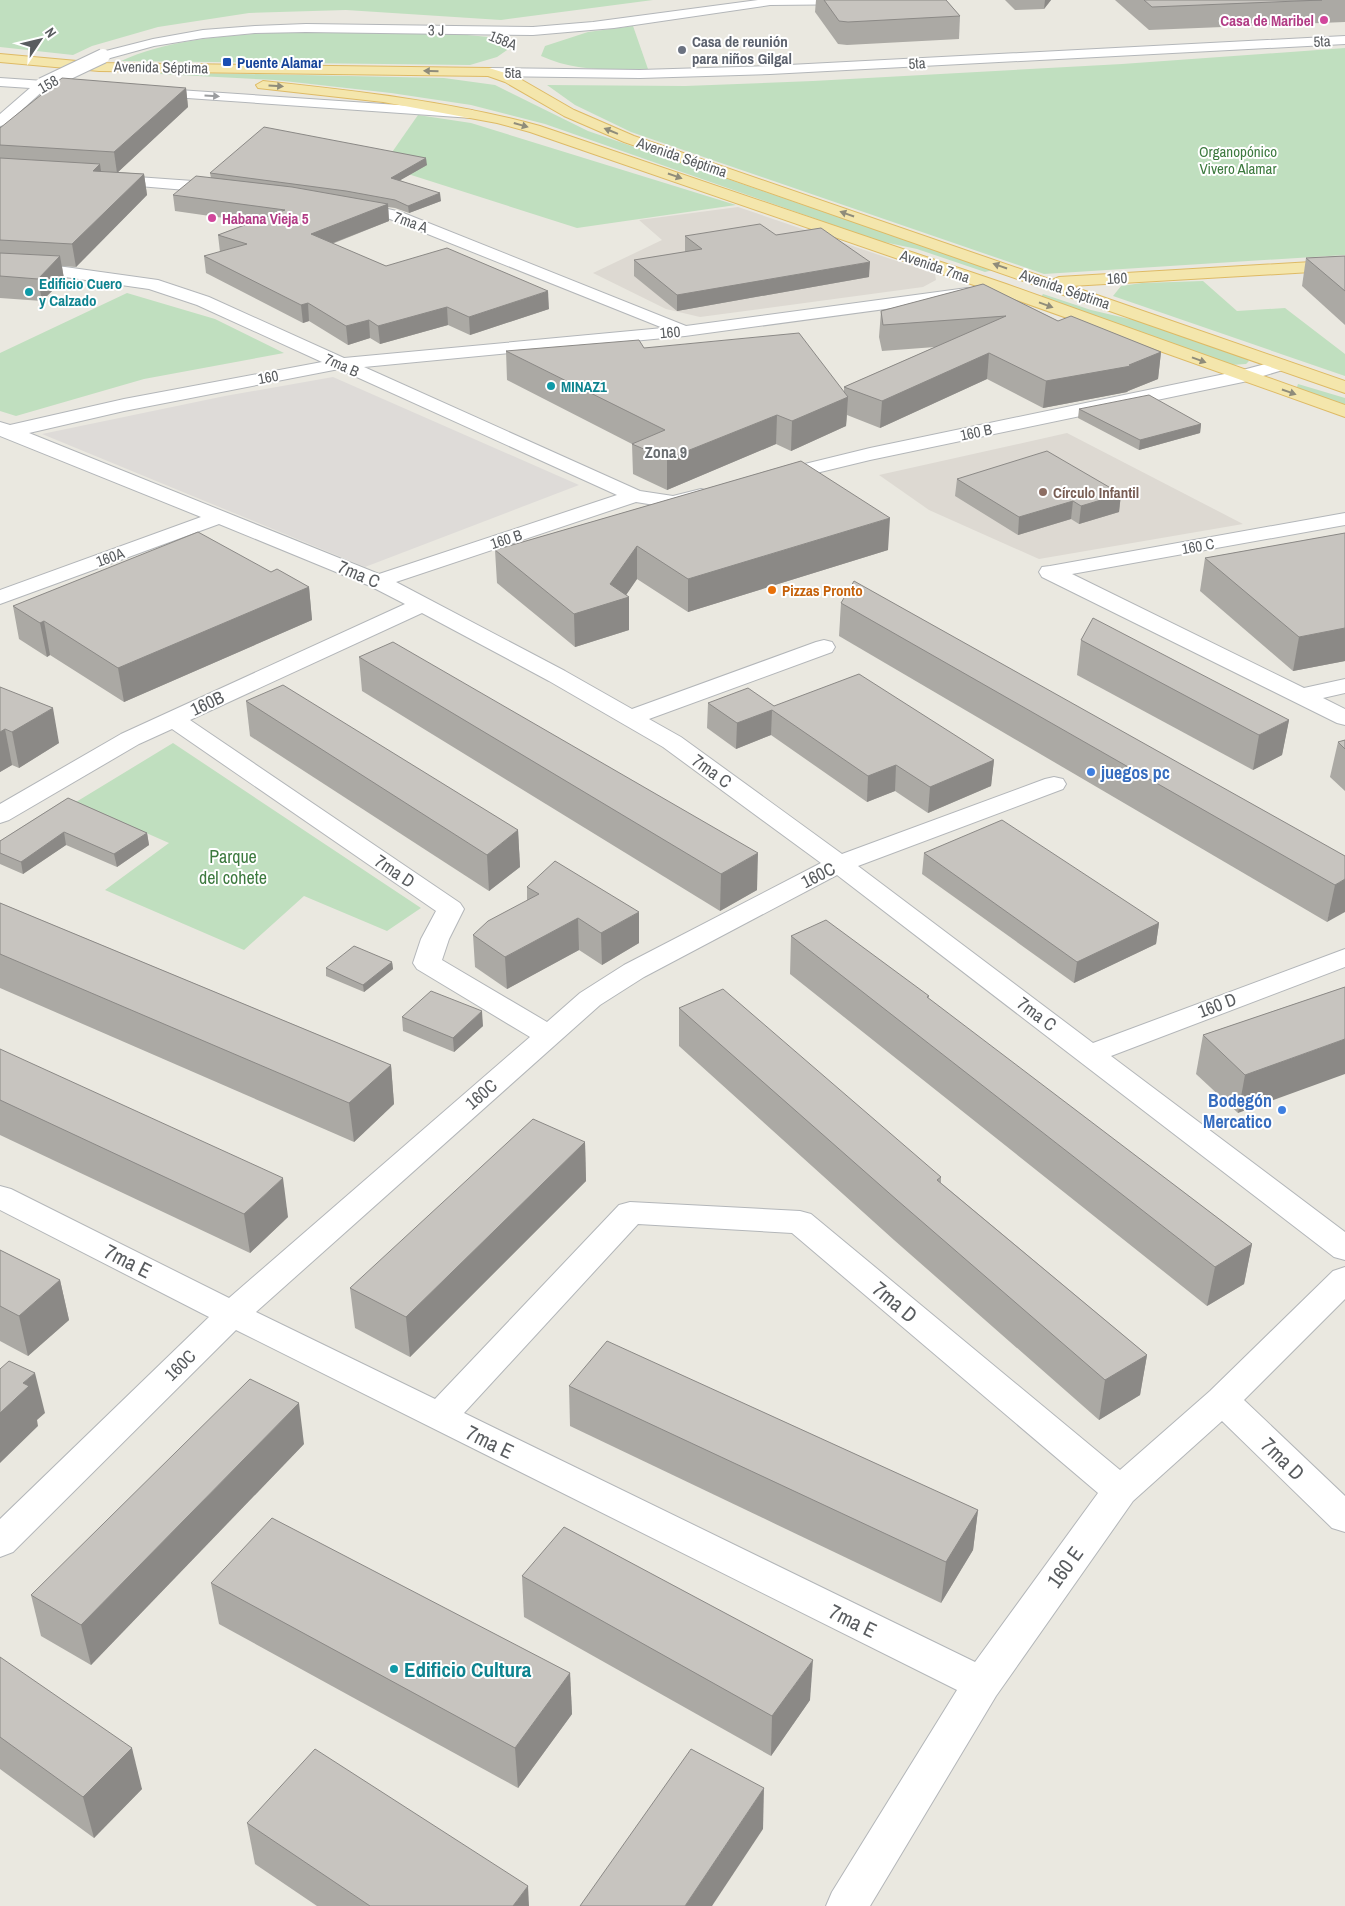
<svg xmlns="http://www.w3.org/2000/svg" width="1345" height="1906" viewBox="0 0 1345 1906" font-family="'Archivo Narrow',sans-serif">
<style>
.industrial{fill:#dedbd8}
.education{fill:#ddd9d2}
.green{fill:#c0dfbf}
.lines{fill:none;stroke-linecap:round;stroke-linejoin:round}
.minor-casing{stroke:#b3b6b9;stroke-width:2}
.major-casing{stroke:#deba65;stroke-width:2}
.minor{fill:#fff;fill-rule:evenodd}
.major{fill:#f4e6ac;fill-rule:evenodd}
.minor-bridge-casing{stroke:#b3b6b9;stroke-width:16;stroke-linecap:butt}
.minor-bridge{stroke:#fff;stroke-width:14}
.wall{fill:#aba9a4}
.shaded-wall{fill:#8b8986}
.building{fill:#c7c4bf;stroke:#8b8986}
.oneway{fill:#8f8c7a}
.oneway2{fill:#9b9d9f}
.hotel-dot{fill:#d1479c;stroke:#fff;stroke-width:2}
.worship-dot{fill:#6b7280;stroke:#fff;stroke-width:2}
.transit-dot{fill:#1a4fb4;stroke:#fff;stroke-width:2}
.culture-dot{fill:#0f9aa8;stroke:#fff;stroke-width:2}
.education-dot{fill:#8d6e63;stroke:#fff;stroke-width:2}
.food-dot{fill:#e8710a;stroke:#fff;stroke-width:2}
.shop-dot{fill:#3f7fe0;stroke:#fff;stroke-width:2}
.labels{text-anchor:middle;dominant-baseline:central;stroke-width:4;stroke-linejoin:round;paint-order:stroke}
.far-hotel-label{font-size:15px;font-weight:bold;fill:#b23c85;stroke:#fff;text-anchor:end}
.far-street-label{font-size:15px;fill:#595c5f;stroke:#fff}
.far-worship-label{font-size:15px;font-weight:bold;fill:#5b616d;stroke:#fff;text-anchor:start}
.far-transit-label{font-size:15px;font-weight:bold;fill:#164399;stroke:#fff;text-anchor:start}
.far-park-label{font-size:15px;fill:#3d7a3f;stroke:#fff}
.far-culture-label{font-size:15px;font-weight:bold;fill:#0d838f;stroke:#fff;text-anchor:start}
.far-education-label{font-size:15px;font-weight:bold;fill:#785e54;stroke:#fff;text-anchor:start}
.far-food-label{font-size:15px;font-weight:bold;fill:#c56008;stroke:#fff;text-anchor:start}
.far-neighbourhood-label{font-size:16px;font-weight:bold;fill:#6a6e71;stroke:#fff}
.street-label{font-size:18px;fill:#595c5f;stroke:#fff}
.shop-label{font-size:18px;font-weight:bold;fill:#366cbe;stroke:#fff;text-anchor:start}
.park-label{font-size:18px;fill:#3d7a3f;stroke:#fff}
.near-street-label{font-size:21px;fill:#595c5f;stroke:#fff}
.near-culture-label{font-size:21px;font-weight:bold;fill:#0d838f;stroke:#fff;text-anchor:start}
</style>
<rect width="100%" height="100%" fill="#eae8e0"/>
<polygon class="industrial" points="333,377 579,485 365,567 42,434 225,396"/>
<g class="education">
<polygon points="738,207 935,274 936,280 923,287 700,317 666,309 593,273 662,240 639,220"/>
<polygon points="1067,433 1243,524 1039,559 929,510 879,475"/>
</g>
<g class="green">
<polygon points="0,0 653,0 501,20 346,10 249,13 158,27 92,46 73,55 0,47"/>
<path d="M633 26 648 69C611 70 576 72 541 56L545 46 588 32Z"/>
<path d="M267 33H445L489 37 510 48 497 57 470 65 121 61C168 40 217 37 267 33Z"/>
<polygon points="1345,48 1345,255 1044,274 631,132 575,105 547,85 685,86 813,81 1122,64"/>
<polygon points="102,71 444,78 495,85 588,131 993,270 985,272 917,249 879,241 545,124 471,105 391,93 275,80"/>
<polygon points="418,115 471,123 736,205 577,228 408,174 388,158"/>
<polygon points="1203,281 1237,311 1285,308 1345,354 1345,376 1113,296 1121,286 1142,283"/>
<polygon points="127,293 215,319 284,353 144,379 16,416 0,411 0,353"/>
<polygon points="1043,294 1091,310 1138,321 1246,358 1249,361 1246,364 1231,365 1041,297"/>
<polygon points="1298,384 1345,398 1345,405 1302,390 1297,387"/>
<polygon points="173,743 421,908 387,931 304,896 244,950 105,890 169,843 76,802"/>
</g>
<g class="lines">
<g class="minor-casing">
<g id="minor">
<polygon points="758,0 877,0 871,4 770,5 614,28 533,35 306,32 255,33 203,38 154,46 103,60 96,56 98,53 153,39 203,30 255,26 306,24 533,27 593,22"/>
<polygon points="1345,36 1345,44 770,74 640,78 489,76 482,72 489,68 640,70 770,66"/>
<polygon points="0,78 73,83 80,87 73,91 45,89 5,125 0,126 0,114 30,88 0,86"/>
<polygon points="149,88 472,110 479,114 472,118 144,95 142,92 144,89"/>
<polygon points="109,175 221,183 229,188 221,193 104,183 101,180 104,177"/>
<path d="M353 201 401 212 686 326 967 288 973 289 976 293 973 297 967 298 685 336 364 367 640 491 673 496 701 489 708 491 711 495 708 499 673 508 636 502 396 582 565 671 632 709 816 642 824 640 832 642 835 647 832 652 649 719 681 737 842 854 1045 779 1054 777 1063 779 1066 784 1063 789 858 866 1093 1043 1345 949V967L1111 1056 1345 1232V1260L1334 1257 837 875 644 977 600 1005 256 1312 435 1399 619 1205 630 1202 800 1211 811 1214 1120 1470 1210 1391 1333 1271 1345 1267V1299L1244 1400 1345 1496V1532L1332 1528 1222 1421 1133 1501 996 1696 870 1906H826L832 1892 957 1690 236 1330 13 1552 0 1557V1519L209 1317 0 1210V1186L11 1189 229 1298 530 1037 417 969 413 963 421 939 436 911 172 729 139 744 9 820 0 823V804L121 734 405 604 370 586 219 524 0 604V590L201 517 0 436V422L10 425 124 399 322 362 197 305 149 289 65 277 0 273V263L65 267 158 280 209 297 344 358 663 328 390 219 347 209 345 206ZM339 369 617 495 379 574 29 433 124 411ZM422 613 549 681 663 747 821 863 624 965 580 993 547 1022 442 960 449 939 464 909 460 903 190 720ZM638 1224 792 1233 1098 1493 975 1662 464 1413Z"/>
<polygon points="1280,360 1286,361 1289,365 1286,369 1243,382 870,460 775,483 768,481 765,477 768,473 870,448 1239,371"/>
<polygon points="1345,513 1345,525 1072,574 1304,688 1345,679 1345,693 1323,698 1345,709 1345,725 1337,723 1042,577 1039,572 1042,567 1050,566"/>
</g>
</g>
<g class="major-casing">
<g id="major">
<polygon points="0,54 99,63 489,68 515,76 574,110 634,136 1052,280 1059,277 1345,260 1345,270 1071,286 1345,381 1345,393 624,142 564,116 505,82 488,76 99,71 0,62"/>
<path d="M263 81C356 91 449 101 540 126L1006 284 1345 405V417L994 292 530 132 497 123 383 102 258 88 256 85Z"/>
</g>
</g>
<use href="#minor" class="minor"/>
<use href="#major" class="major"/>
<g class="minor-bridge-casing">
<polyline id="minor-bridge" points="42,85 103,56"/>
</g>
<use href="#minor-bridge" class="minor-bridge"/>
</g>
<g class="wall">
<polygon points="816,0 946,0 960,16 959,39 847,45 838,44 815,12"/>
<polygon points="1005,0 1051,0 1044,9 1015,10"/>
<polygon points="1115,0 1345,0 1345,22 1149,30"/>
<polygon points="186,88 188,107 118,172 144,174 147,195 76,267 62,266 64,279 42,301 0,298 0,128"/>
<polygon points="427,165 400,180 441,201 409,213 395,208 388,207 389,221 332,244 386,266 549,309 470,335 448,325 380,344 370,338 348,345 309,321 303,323 206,273 204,256 220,252 218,235 252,222 175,211 173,195 211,178 210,173"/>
<polygon points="776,235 869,277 677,311 634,276 634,260 685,252 685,236"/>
<polygon points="1345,256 1345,325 1302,286 1306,258"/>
<polygon points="983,284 1058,321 1161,352 1158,379 1128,391 1127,392 1043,408 987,379 880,428 847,415 846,426 791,451 776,444 667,490 633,474 632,444 507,380 506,351 644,348 844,392 844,387 935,347 882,351 879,337 881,311"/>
<polygon points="1079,409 1201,424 1200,433 1139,450 1078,418"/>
<polygon points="801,461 888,550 688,612 637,579 626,595 629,630 575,647 497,583 495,550"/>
<polygon points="957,479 1121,494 1119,512 1079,524 1071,519 1018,535 955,496"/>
<polygon points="1345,533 1345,661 1293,671 1200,591 1205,558"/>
<polygon points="271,572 309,587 312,620 124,702 50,655 47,657 19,639 13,606"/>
<polygon points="841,603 1345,856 1327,922 839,636"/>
<polygon points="1081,640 1289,720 1282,755 1253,770 1077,675"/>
<polygon points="359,657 757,890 720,911 362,691"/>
<polygon points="0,687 59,743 19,768 12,765 0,772"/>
<polygon points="246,701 518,830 520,867 489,891 250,736"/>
<polygon points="708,703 774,706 994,760 991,786 928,813 895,791 867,802 771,735 736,749 707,728"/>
<polygon points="1345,740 1345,791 1330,777 1338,742"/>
<polygon points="68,798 147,833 149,845 117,867 66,845 23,874 0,864 0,841"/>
<polygon points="924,853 1159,923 1156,944 1074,983 922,874"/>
<polygon points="527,887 639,943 602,965 579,950 507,989 475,967 473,935 527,901"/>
<polygon points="0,903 391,1065 394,1104 354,1142 0,988"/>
<polygon points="791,936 929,996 928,999 1252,1244 1244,1284 1207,1306 790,974"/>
<polygon points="392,962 393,969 364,992 326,976 326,968"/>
<polygon points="1345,987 1238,1113 1196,1074 1203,1035"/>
<polygon points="679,1008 941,1177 941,1183 1147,1355 1140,1395 1099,1420 894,1240 679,1046"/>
<polygon points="402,1017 483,1026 454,1052 403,1031"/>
<polygon points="0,1049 288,1217 250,1253 0,1135"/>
<polygon points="585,1142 586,1181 410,1357 355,1328 350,1288"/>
<polygon points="0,1250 60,1280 69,1320 28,1356 0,1341"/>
<polygon points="569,1386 978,1510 973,1550 941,1603 570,1426"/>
<polygon points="304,1444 91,1665 41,1636 31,1595"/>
<polygon points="522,1576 810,1700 771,1756 524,1617"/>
<polygon points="211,1583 570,1673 572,1714 518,1788 219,1624"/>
<polygon points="0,1657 142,1789 94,1838 0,1769"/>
<polygon points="247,1823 529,1906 317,1906 255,1864"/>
</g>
<g class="shaded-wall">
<polygon points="1045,0 1051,0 1044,9"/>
<polygon points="186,88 188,107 117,173 114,152"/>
<polygon points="426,158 427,165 392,185 391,178"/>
<polygon points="100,164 103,185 93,171"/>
<polygon points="144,174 147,195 76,267 72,244"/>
<polygon points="440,193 441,201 409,213 408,206"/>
<polygon points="388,204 389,221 312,251 311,234"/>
<polygon points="60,256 64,279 42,301 38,279"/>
<polygon points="870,262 869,277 677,311 677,295"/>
<polygon points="548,291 549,309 470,335 469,317"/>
<polygon points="308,303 309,321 303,323 301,305"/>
<polygon points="447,307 448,325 380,344 378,326"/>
<polygon points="369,320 370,338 348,345 346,326"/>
<polygon points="1161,352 1158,379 1128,391 1127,392 1043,408 1046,381 1129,365"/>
<polygon points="989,353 987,379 880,428 882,401"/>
<polygon points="848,397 846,426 791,451 792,421"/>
<polygon points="777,415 776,444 667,490 667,459"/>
<polygon points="1201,424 1200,433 1139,450 1140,440"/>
<polygon points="1121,494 1119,512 1079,524 1081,506"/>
<polygon points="1073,501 1071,519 1018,535 1019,517"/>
<polygon points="890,518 888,550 688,612 688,579"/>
<polygon points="637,546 637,579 624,598 629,597 629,630 575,647 574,614 610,584"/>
<polygon points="309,587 312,620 124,702 118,668"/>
<polygon points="44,621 50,655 47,657 40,623"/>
<polygon points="1345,628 1345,661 1293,671 1299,637"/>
<polygon points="53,708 59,743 19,768 12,732"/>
<polygon points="772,710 771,735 736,749 737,723"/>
<polygon points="1289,720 1282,755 1253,770 1259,735"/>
<polygon points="5,729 12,765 0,772 0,732"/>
<polygon points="994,760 991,786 928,813 930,787"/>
<polygon points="896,765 895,791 867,802 868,776"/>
<polygon points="518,830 520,867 489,891 487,855"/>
<polygon points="64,832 66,845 23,874 21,862"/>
<polygon points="147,833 149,845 117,867 114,854"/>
<polygon points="758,853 757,890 720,911 721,874"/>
<polygon points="1345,879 1345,912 1327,922 1335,885"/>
<polygon points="639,912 639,943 602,965 601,933"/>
<polygon points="578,918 579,950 507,989 505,957"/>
<polygon points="1159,923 1156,944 1074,983 1077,962"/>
<polygon points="392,962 393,969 364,992 363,985"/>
<polygon points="482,1011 483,1026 454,1052 453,1038"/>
<polygon points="1345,1039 1345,1074 1238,1113 1245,1075"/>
<polygon points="391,1065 394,1104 354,1142 349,1103"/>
<polygon points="585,1142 586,1181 410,1357 406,1317"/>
<polygon points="283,1178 288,1217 250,1253 244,1214"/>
<polygon points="1252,1244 1244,1284 1207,1306 1215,1267"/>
<polygon points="60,1280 69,1320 28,1356 19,1316"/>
<polygon points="1147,1355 1140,1395 1099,1420 1105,1380"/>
<polygon points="35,1373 45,1413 37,1420 38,1426 0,1463 0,1413 23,1383"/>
<polygon points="299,1403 304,1444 91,1665 81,1625"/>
<polygon points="978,1510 973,1550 941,1603 946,1562"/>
<polygon points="813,1660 810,1700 771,1756 772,1716"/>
<polygon points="570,1673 572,1714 518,1788 515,1748"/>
<polygon points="132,1748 142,1789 94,1838 83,1797"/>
<polygon points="764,1788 763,1829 712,1906 685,1906"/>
<polygon points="528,1886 529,1906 513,1906"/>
</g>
<g class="building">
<polygon points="824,0 946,0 960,16 848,22 839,21"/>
<polygon points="1144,0 1322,0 1152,7"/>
<polygon points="62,78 186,88 114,152 0,145 0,128"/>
<polygon points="264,127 426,158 391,178 440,193 408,206 395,200 346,191 210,173"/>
<polygon points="0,158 100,164 93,171 144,174 72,244 0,240"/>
<polygon points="196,176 292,187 388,204 311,234 386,266 447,248 548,291 469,317 447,307 378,326 369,320 346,326 308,303 301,305 204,256 247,244 218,235 285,210 173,195"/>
<polygon points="760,224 776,235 821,228 870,262 677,295 634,260 702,249 685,236"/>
<polygon points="0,253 60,256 38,279 0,276"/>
<polygon points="1345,256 1345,291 1306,258"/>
<polygon points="983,284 1058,321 1071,316 1161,352 1129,365 1131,366 1046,381 989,353 882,401 844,387 1006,316 883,325 881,311"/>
<polygon points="799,333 848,397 792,421 777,415 667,459 632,444 665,430 506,351 639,340 644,348"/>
<polygon points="1149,395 1201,424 1140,440 1079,409"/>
<polygon points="1047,451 1121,494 1081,506 1073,501 1019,517 957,479"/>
<polygon points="801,461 890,518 688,579 637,546 610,584 629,597 574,614 495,550"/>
<polygon points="198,532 271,572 277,569 309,587 118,668 44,621 40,623 13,606"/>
<polygon points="1345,533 1345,628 1299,637 1205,558"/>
<polygon points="854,581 1345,856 1345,879 1335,885 841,603"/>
<polygon points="1093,618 1289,720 1259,735 1081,640"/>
<polygon points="393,642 758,853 721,874 359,657"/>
<polygon points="859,674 994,760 930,787 896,765 868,776 772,710 737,723 708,703 748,688 774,706"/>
<polygon points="283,685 518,830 487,855 246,701"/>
<polygon points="0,687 53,708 12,732 5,729 0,732"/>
<polygon points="1345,740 1345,749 1338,742"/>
<polygon points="68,798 147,833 114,854 64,832 21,862 0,853 0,841"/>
<polygon points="1002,820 1159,923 1077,962 924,853"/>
<polygon points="555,861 639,912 601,933 578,918 505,957 473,935 488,921 539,894 527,887"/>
<polygon points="0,903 391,1065 349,1103 0,954"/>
<polygon points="826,920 929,996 927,997 1252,1244 1215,1267 791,936"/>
<polygon points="354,946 392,962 363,985 326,968"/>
<polygon points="1345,987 1345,1039 1245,1075 1203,1035"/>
<polygon points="723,989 941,1177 937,1180 1147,1355 1105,1380 897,1200 679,1008"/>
<polygon points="431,991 482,1011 453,1038 402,1017"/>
<polygon points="0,1049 283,1178 244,1214 0,1100"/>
<polygon points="533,1119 585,1142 406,1317 350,1288"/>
<polygon points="0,1250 60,1280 19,1316 0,1306"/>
<polygon points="607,1341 978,1510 946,1562 569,1386"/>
<polygon points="9,1361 35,1373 23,1383 29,1386 0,1413 0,1369"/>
<polygon points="250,1379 299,1403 81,1625 31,1595"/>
<polygon points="272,1518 570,1673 515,1748 211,1583"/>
<polygon points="564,1527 813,1660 772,1716 522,1576"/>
<polygon points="0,1657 132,1748 83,1797 0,1737"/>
<polygon points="315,1749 528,1886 513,1906 370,1906 247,1823"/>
<polygon points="691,1749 764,1788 685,1906 580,1906"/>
</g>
<defs><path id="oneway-solid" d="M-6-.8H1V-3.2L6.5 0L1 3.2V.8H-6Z" transform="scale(1.25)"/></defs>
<g class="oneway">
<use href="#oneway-solid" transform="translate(431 71) rotate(-179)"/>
<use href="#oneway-solid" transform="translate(276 86) rotate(4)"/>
<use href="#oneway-solid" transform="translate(521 125) rotate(16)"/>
<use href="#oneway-solid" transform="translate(611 131) rotate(-158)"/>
<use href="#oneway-solid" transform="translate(675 176) rotate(19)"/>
<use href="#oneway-solid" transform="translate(847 214) rotate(-161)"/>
<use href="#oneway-solid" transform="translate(1000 266) rotate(-161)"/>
<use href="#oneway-solid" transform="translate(1046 305) rotate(20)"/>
<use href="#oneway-solid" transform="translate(1199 360) rotate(20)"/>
<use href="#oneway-solid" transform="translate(1289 392) rotate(19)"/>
</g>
<use class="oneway2" href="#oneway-solid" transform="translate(212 96) rotate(4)"/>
<g class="hotel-dot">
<circle cx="1324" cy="20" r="5"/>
<circle cx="212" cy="218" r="5"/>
</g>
<circle class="worship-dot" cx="682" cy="50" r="5"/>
<rect class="transit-dot" x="222" y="57" width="10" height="10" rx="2.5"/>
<g class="culture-dot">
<circle cx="29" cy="292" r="5"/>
<circle cx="551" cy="386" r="5"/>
<circle cx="394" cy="1669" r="5"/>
</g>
<circle class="education-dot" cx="1043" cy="492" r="5"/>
<circle class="food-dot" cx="772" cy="590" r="5"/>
<g class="shop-dot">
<circle cx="1091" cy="772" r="5"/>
<circle cx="1282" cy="1110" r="5"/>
</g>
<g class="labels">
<g class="far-hotel-label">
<text x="1314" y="20">Casa de Maribel</text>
<text x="222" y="218" text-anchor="start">Habana Vieja 5</text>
</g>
<g class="far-street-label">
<text transform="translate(436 30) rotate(1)">3 J</text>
<text transform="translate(503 40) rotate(22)">158A</text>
<text transform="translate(1322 41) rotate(-3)">5ta</text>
<text transform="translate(917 63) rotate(-3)">5ta</text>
<text transform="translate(161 67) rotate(1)">Avenida Séptima</text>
<text x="513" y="72">5ta</text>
<text transform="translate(48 84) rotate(-30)">158</text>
<text transform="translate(682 157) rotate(19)">Avenida Séptima</text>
<text transform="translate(411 222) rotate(20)">7ma A</text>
<text transform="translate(935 266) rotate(19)">Avenida 7ma</text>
<text transform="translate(1117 278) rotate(-3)">160</text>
<text transform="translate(1065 289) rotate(19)">Avenida Séptima</text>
<text transform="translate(670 332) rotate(-5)">160</text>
<text transform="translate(342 365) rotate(24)">7ma B</text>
<text transform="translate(268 377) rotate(-11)">160</text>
<text transform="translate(976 432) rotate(-12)">160 B</text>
<text transform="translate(506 539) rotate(-18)">160 B</text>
<text transform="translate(1198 546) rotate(-10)">160 C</text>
<text transform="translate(110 557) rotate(-20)">160A</text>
</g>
<g class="far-worship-label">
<text x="692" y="41">Casa de reunión<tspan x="692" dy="17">para niños Gilgal</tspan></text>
</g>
<g class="far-transit-label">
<text x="237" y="62">Puente Alamar</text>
</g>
<g class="far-park-label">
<text x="1238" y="151">Organopónico<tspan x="1238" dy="17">Vivero Alamar</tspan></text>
</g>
<g class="far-culture-label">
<text x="39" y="283">Edificio Cuero<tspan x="39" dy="17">y Calzado</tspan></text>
<text x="561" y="386">MINAZ1</text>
</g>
<g class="far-education-label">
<text x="1053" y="492">Círculo Infantil</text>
</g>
<g class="far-food-label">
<text x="782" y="590">Pizzas Pronto</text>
</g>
<g class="far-neighbourhood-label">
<text x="666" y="452">Zona 9</text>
</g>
<g class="street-label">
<text transform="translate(359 574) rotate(23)">7ma C</text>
<text transform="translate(207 703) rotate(-25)">160B</text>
<text transform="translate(712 771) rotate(36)">7ma C</text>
<text transform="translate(395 871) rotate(34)">7ma D</text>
<text transform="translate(818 875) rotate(-27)">160C</text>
<text transform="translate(1217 1005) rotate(-21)">160 D</text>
<text transform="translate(1037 1014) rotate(37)">7ma C</text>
<text transform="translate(481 1094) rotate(-41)">160C</text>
<text transform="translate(180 1365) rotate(-45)">160C</text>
</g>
<g class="shop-label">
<text x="1101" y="772">juegos pc</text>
<text x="1272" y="1100" text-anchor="end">Bodegón<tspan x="1272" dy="21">Mercatico</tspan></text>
</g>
<g class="park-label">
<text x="233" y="856">Parque<tspan x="233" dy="21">del cohete</tspan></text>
</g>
<g class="near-street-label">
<text transform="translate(128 1261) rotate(27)">7ma E</text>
<text transform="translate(895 1302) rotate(40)">7ma D</text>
<text transform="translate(490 1442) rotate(26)">7ma E</text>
<text transform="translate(1283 1459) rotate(44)">7ma D</text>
<text transform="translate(1065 1567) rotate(-54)">160 E</text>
<text transform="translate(853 1621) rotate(26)">7ma E</text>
</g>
<g class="near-culture-label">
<text x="404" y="1669">Edificio Cultura</text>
</g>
</g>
<g transform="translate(40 40) rotate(55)" stroke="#ffffff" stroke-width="4" paint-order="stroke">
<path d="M0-4L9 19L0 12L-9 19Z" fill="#595c5f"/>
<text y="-8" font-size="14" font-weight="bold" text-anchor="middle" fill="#595c5f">N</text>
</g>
</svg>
